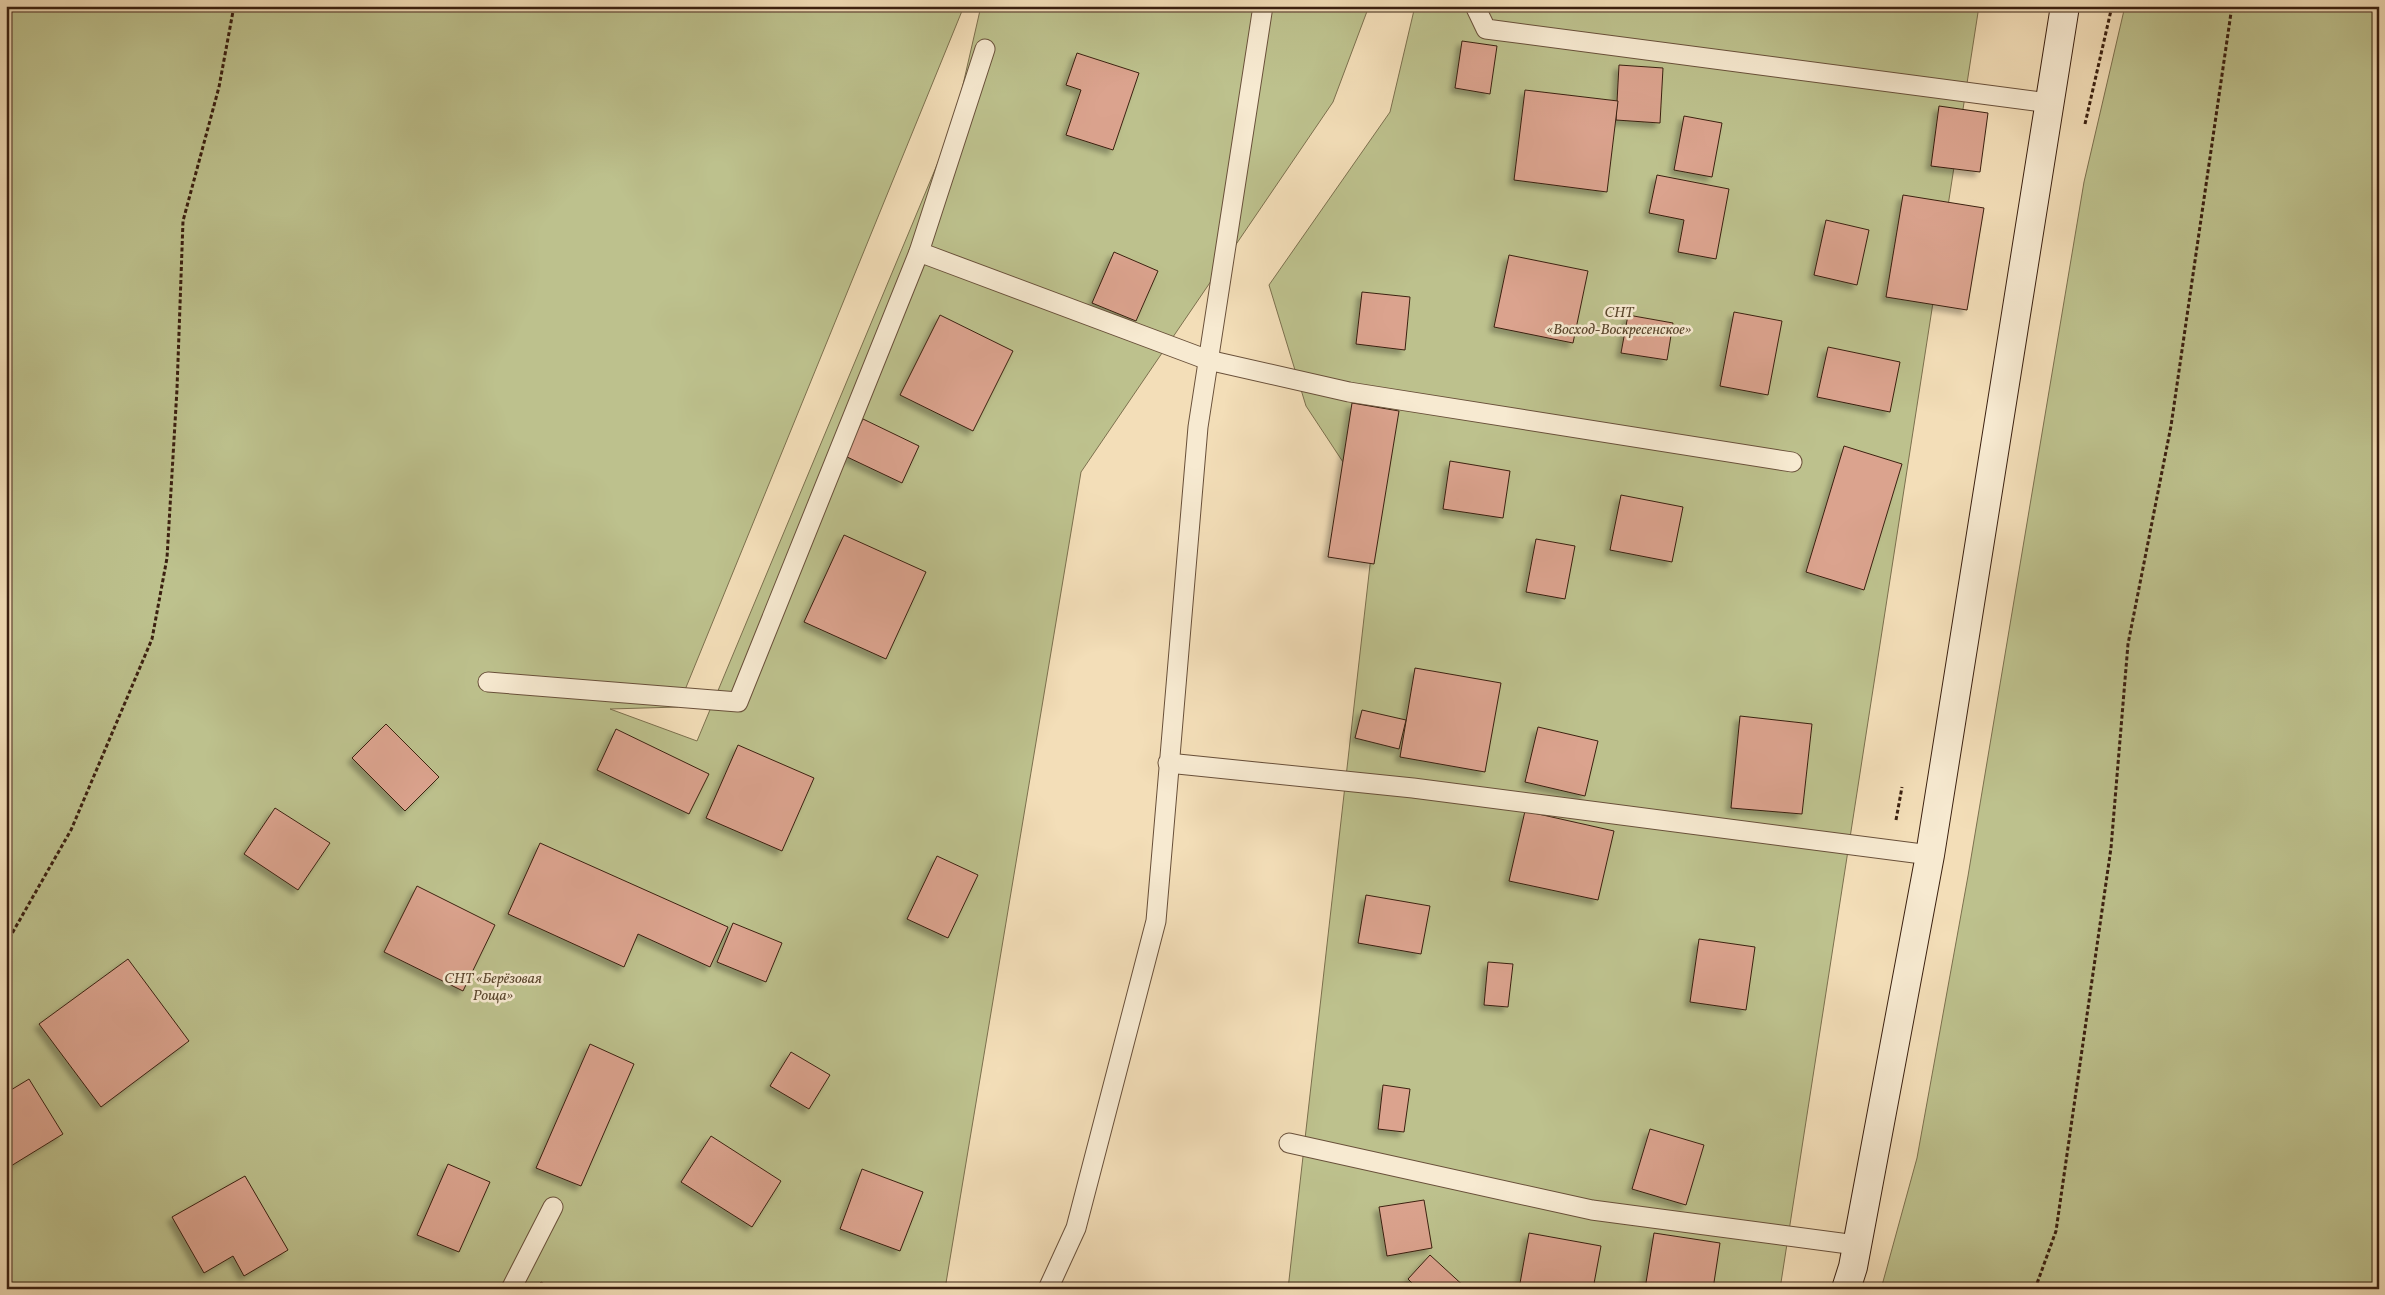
<svg xmlns="http://www.w3.org/2000/svg" width="2385" height="1295" viewBox="0 0 2385 1295" font-family="Vollkorn,serif">
<style>
.green{fill:#bdc18d;stroke:#7c704e}
.building{fill:#dba38e;stroke:#3b2010;filter:url(#shadow)}
.lines{fill:none;stroke-linecap:round;stroke-linejoin:round}
.lane-casing{stroke:#69503a;stroke-width:21}
.secondary-casing{stroke:#3b2010;stroke-width:30}
.path{stroke:#3b2010;stroke-width:3;stroke-dasharray:4 2.5;stroke-linecap:butt}
.lane{stroke:#f7ead1;stroke-width:19}
.secondary{stroke:#f7ead1;stroke-width:28}
.labels{text-anchor:middle;dominant-baseline:central;stroke-width:5;stroke-linejoin:round;paint-order:stroke}
.park-label{font-size:15px;font-style:italic;fill:#5c482f;stroke:#f7ead1}
</style>
<defs>
<filter id="shadow"><feDropShadow dx="-4.5" dy="4.5" stdDeviation="2.5" flood-color="#0004"/></filter>
</defs>
<rect width="100%" height="100%" fill="#f3deb8"/>
<filter id="stains"><feTurbulence type="fractalNoise" baseFrequency=".004" numOctaves="4"/><feColorMatrix values="0 0 0 0 .2 0 0 0 0 .09 0 0 0 0 .02 0 0 0 .5 -.17"/></filter>
<radialGradient id="worn" r=".72"><stop offset=".6" stop-color="#630" stop-opacity="0"/><stop offset="1" stop-color="#630" stop-opacity=".3"/></radialGradient>
<g class="green">
<polygon points="6,6 964,6 678,707 610,709 697,741 954,124 981,6 1369,6 1333,102 1081,472 945,1289 6,1289"/>
<polygon points="1415,6 1979,6 1780,1289 1288,1289 1376,512 1306,406 1269,285 1390,112"/>
<polygon points="2125,6 2379,6 2379,1289 1881,1289 1917,1158 1968,876 2084,182"/>
</g>
<g class="building">
<polygon points="1462,41 1497,46 1490,94 1455,88"/>
<polygon points="1077,53 1139,73 1113,150 1066,135 1081,90 1066,85"/>
<polygon points="1619,65 1663,68 1660,123 1616,120"/>
<polygon points="1525,90 1618,101 1607,192 1514,180"/>
<polygon points="1939,106 1988,113 1980,172 1931,166"/>
<polygon points="1684,116 1722,123 1712,177 1674,170"/>
<polygon points="1657,175 1729,189 1716,259 1678,252 1684,220 1649,213"/>
<polygon points="1903,195 1984,208 1967,310 1886,297"/>
<polygon points="1826,220 1869,230 1857,285 1814,275"/>
<polygon points="1114,252 1158,271 1136,321 1092,303"/>
<polygon points="1509,255 1588,271 1573,343 1494,327"/>
<polygon points="1362,292 1410,297 1405,350 1356,344"/>
<polygon points="1734,312 1782,321 1768,395 1720,386"/>
<polygon points="940,315 1013,351 973,431 900,395"/>
<polygon points="1628,315 1673,323 1667,360 1621,353"/>
<polygon points="1828,347 1900,362 1890,412 1817,397"/>
<polygon points="1352,403 1399,411 1374,564 1328,557"/>
<polygon points="863,419 919,446 902,483 845,456"/>
<polygon points="1844,446 1902,464 1864,590 1806,572"/>
<polygon points="1450,461 1510,471 1503,518 1443,509"/>
<polygon points="1621,495 1683,507 1672,562 1610,550"/>
<polygon points="844,535 926,572 886,659 804,622"/>
<polygon points="1536,539 1575,546 1565,599 1526,592"/>
<polygon points="1415,668 1501,683 1485,772 1400,757"/>
<polygon points="1362,710 1406,720 1399,749 1355,738"/>
<polygon points="1740,716 1812,724 1802,814 1731,808"/>
<polygon points="386,724 439,777 405,811 352,758"/>
<polygon points="1538,727 1598,741 1585,796 1525,782"/>
<polygon points="616,729 709,774 689,814 597,770"/>
<polygon points="738,745 814,778 782,851 706,818"/>
<polygon points="275,808 330,843 298,890 244,854"/>
<polygon points="1525,811 1614,831 1598,900 1509,881"/>
<polygon points="540,843 728,927 710,967 638,934 624,967 508,914"/>
<polygon points="937,856 978,875 948,938 907,919"/>
<polygon points="417,886 495,925 463,991 384,952"/>
<polygon points="1366,895 1430,906 1421,954 1358,943"/>
<polygon points="733,923 782,943 766,982 717,962"/>
<polygon points="1699,939 1755,947 1746,1010 1690,1002"/>
<polygon points="128,959 189,1041 101,1107 39,1024"/>
<polygon points="1488,962 1513,964 1508,1007 1484,1005"/>
<polygon points="590,1044 634,1064 581,1186 536,1168"/>
<polygon points="791,1052 830,1075 809,1109 770,1086"/>
<polygon points="29,1079 63,1134 6,1169 6,1093"/>
<polygon points="1383,1085 1410,1089 1404,1132 1378,1129"/>
<polygon points="1650,1129 1704,1145 1686,1205 1632,1189"/>
<polygon points="711,1136 781,1181 752,1227 681,1182"/>
<polygon points="448,1164 490,1182 459,1252 417,1235"/>
<polygon points="862,1169 923,1192 900,1251 840,1229"/>
<polygon points="245,1176 288,1250 244,1276 233,1256 204,1273 172,1217"/>
<polygon points="1424,1200 1432,1248 1387,1256 1379,1207"/>
<polygon points="1529,1233 1601,1246 1593,1289 1519,1289"/>
<polygon points="1654,1233 1720,1243 1713,1289 1645,1289"/>
<polygon points="1430,1255 1467,1289 1418,1289 1408,1279"/>
<polygon points="541,1282 553,1289 536,1289"/>
</g>
<g class="lines">
<g class="lane-casing">
<g id="lane">
<polyline points="1475,6 1486,29 2049,103"/>
<polyline points="919,252 1208,360 1349,392 1792,462"/>
<polyline points="488,682 738,702 919,252 985,49"/>
<polyline points="1168,763 1413,788 1930,855"/>
<polyline points="1289,1143 1592,1210 1856,1245"/>
<polyline points="511,1289 553,1207"/>
<polyline points="1048,1289 1076,1228 1156,921 1198,427 1263,6"/>
</g>
</g>
<g class="secondary-casing">
<polyline id="secondary" points="1846,1289 1853,1267 1930,855 2065,6"/>
</g>
<g class="path">
<polyline points="2085,124 2112,6"/>
<polyline points="1896,820 1902,787"/>
<polyline points="6,944 71,830 152,639 167,558 177,389 183,221 219,87 234,6"/>
<polyline points="2035,1289 2056,1231 2111,848 2128,644 2171,426 2232,6"/>
</g>
<use href="#lane" class="lane"/>
<use href="#secondary" class="secondary"/>
</g>
<g class="labels">
<g class="park-label">
<text x="1619" y="313">СНТ<tspan x="1619" dy="17">«Восход-Воскресенское»</tspan></text>
<text x="493" y="979">СНТ «Берёзовая<tspan x="493" dy="17">Роща»</tspan></text>
</g>
</g>
<rect width="2385" height="1295" fill="none" stroke="#f3deb8" stroke-width="25"/>
<rect x="8" y="8" width="2370" height="1280" fill="none" stroke="#3b2010" stroke-width="2.5"/>
<rect x="12" y="12" width="2360" height="1270" fill="none" stroke="#3b2010"/>
<rect width="100%" height="100%" filter="url(#stains)"/>
<rect width="100%" height="100%" fill="url(#worn)"/>
</svg>
